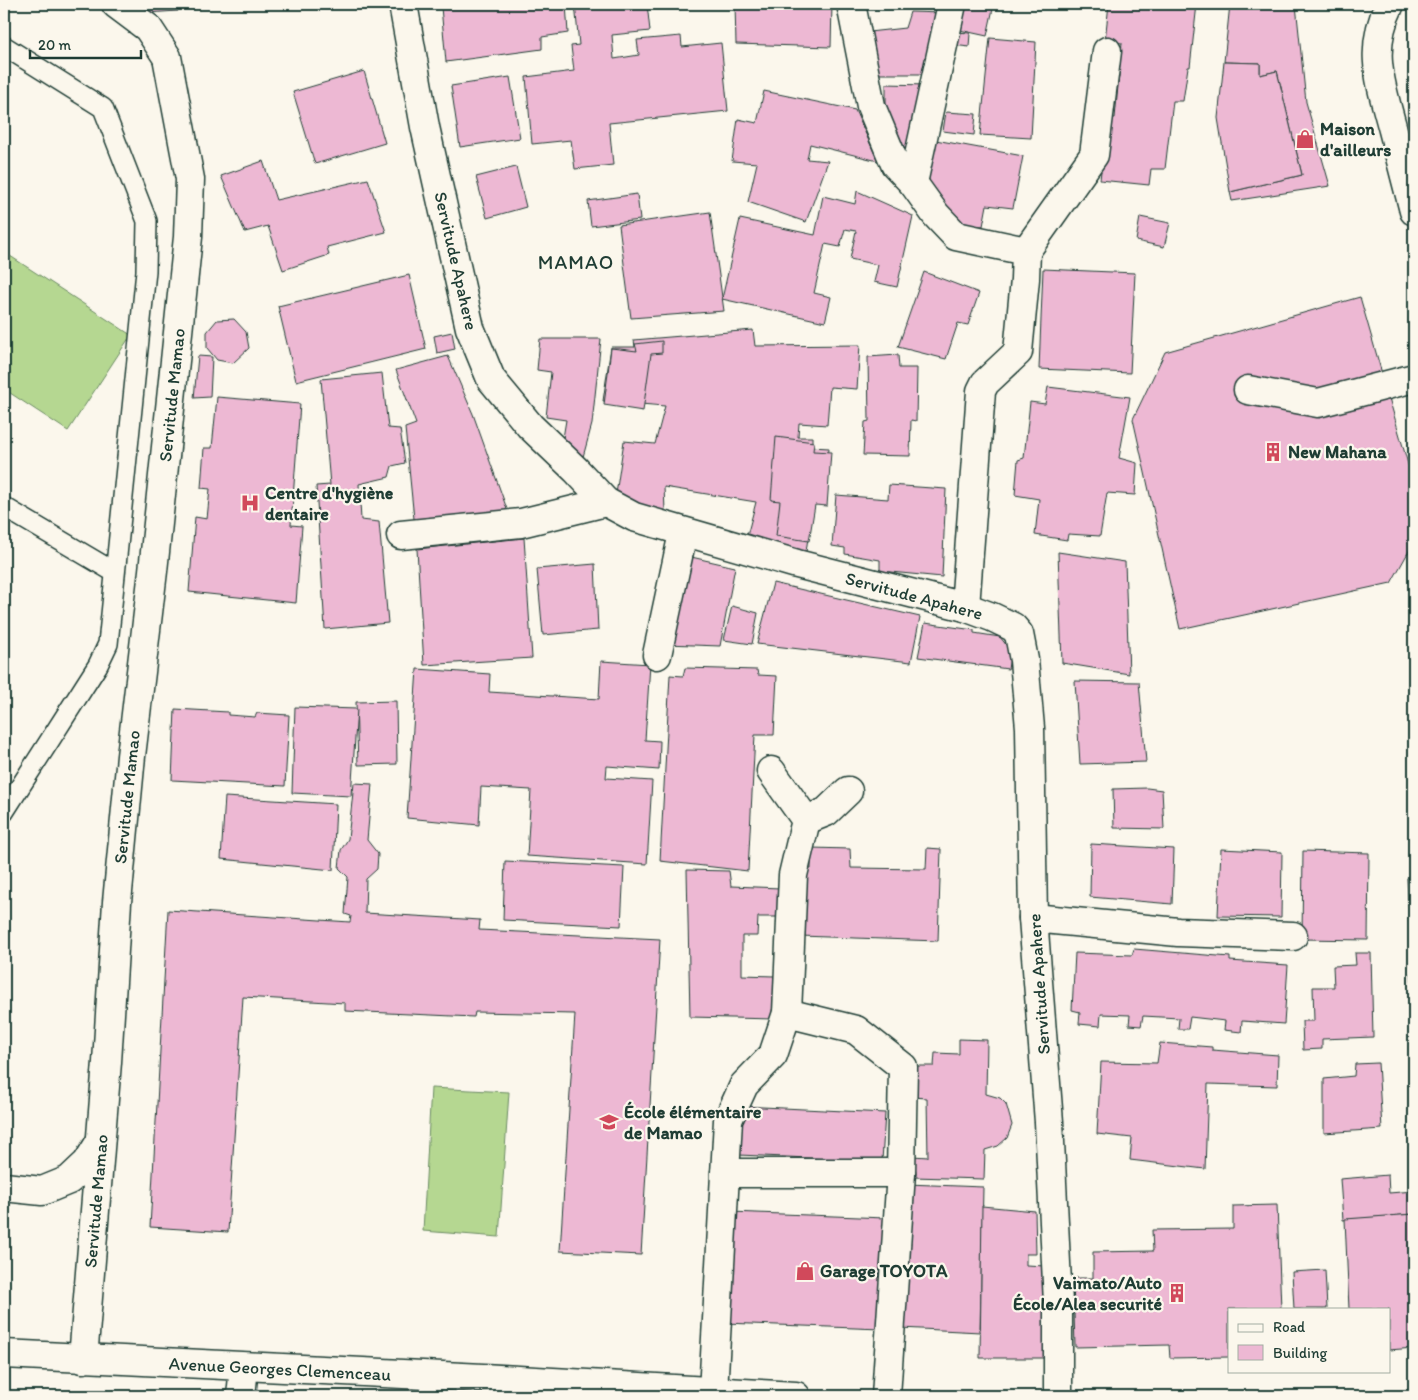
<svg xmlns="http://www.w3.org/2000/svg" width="1418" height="1400" viewBox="0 0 1418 1400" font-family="Itim,sans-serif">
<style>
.pitch{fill:#b5d791;stroke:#6a8a62}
.building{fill:#edb8d3;stroke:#1f3d34}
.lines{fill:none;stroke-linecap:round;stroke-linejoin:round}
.lane-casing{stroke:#1f3d34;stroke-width:22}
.street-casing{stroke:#1f3d34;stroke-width:31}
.secondary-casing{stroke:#1f3d34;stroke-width:31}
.primary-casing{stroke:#1f3d34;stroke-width:31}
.lane{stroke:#fbf7ec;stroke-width:19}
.street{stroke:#fbf7ec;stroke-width:28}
.secondary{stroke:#fbf7ec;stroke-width:28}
.primary{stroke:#fbf7ec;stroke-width:28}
.labels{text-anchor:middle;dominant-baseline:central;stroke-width:4.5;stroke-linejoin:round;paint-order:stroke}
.poi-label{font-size:18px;font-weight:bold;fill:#1f3d34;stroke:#fbf7ec;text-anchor:start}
.street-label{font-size:18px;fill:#1f3d34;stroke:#fbf7ec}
.quarter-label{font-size:20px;letter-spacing:1px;fill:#1f3d34;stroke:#fbf7ec}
</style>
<rect width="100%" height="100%" fill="#fbf7ec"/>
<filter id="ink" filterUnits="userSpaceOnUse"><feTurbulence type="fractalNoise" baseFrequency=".02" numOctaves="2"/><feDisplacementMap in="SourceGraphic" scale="10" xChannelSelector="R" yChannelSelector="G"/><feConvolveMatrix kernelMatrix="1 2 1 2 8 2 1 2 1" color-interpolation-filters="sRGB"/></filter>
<g filter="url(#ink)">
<g class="pitch">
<polygon points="4,252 131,335 68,431 4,389"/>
<polygon points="431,1088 509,1092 499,1237 423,1231"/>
</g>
<g class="building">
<polygon points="141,4 175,4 178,11 147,13"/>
<polygon points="460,4 566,4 568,33 542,37 542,49 446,62 441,7"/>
<polygon points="575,4 647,4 650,31 612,35 614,59 639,55 637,40 681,36 682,47 721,43 728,111 609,123 613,165 575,169 571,140 532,144 526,77 574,71 571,46 579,45"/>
<polygon points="735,4 832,4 831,47 736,44"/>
<polygon points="884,4 942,4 941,7 935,8 884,9"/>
<polygon points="961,4 994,4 987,36 955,29"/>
<polygon points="1109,4 1197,4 1190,67 1188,67 1183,101 1173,101 1165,169 1151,169 1149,185 1100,180 1107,117 1115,118 1122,43 1105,41"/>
<polygon points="1230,4 1296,5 1306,102 1330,186 1232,201 1230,192 1302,175 1277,71 1260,75 1260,63 1224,62"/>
<polygon points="910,12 943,13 929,76 920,74 872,74 869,32 905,28"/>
<polygon points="956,32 970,33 969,47 953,45"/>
<polygon points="990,38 1036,42 1031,138 980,135"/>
<polygon points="1224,62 1260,63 1260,75 1277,71 1302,175 1230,192 1218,118"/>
<polygon points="364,71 385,143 315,164 293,92"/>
<polygon points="510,77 520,138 460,147 451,86"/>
<polygon points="886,84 926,85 912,159 902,162 886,126"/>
<polygon points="764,91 855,110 878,161 810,144 807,159 828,161 806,222 748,202 757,163 732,161 738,119 757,123"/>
<polygon points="946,112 976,114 974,135 943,131"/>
<polygon points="930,139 1023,156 1013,208 987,205 983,226 961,225 921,176"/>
<polygon points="263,161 276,200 368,179 386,232 327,247 329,255 283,270 268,226 245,232 221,176"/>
<polygon points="516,167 526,207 487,218 476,177"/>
<polygon points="857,191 913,216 897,287 874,282 878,265 850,259 856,231 845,229 840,247 825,244 814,293 831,297 825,322 722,299 740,219 815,235 823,196 855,204"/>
<polygon points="637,194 640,220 591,226 588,201"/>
<polygon points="710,212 724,311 631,318 619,225"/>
<polygon points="1140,217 1170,223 1164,247 1136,241"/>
<polygon points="1043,269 1135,273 1130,373 1039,369"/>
<polygon points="924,272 979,293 968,325 958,323 946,359 898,347"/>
<polygon points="409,275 426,349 296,381 278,306"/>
<polygon points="1360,297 1414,485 1414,542 1391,583 1180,629 1133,419 1165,352"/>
<polygon points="234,319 246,332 249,348 233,363 217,360 207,348 207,332 217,320"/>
<polygon points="753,330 755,346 860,345 857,389 830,387 827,425 799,423 798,437 812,437 812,447 829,448 826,502 813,501 806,552 747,536 756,502 664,487 665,511 637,505 616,494 624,441 655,444 665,406 603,401 611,347 635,347 634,340"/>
<polygon points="452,332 455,349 437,353 434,336"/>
<polygon points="540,339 601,339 592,424 583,457 563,438 566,420 546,417 551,372 537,370"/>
<polygon points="662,341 662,353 651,354 643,411 604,405 611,348 637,351 635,344"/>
<polygon points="898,355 899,368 917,368 916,421 911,420 910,456 863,455 865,422 869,421 868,357"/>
<polygon points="198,356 212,357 210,397 194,398"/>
<polygon points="448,356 473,414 508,512 414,519 405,428 416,424 396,370"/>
<polygon points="382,373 388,428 400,429 405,463 392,466 389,477 359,484 361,520 379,522 388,623 325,629 316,486 330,485 321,379"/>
<polygon points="1048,387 1130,397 1119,458 1137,463 1135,495 1107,493 1100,536 1068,534 1067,540 1035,535 1039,499 1015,495 1018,460 1024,458 1030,402 1045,404"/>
<polygon points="217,397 300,404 291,525 302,526 296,603 189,592 195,517 207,519 210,489 201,488 204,448 212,448"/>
<polygon points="776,437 814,442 813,451 831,452 827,506 815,505 809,541 776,536 780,501 771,500"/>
<polygon points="889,485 946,489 942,577 880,571 880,560 845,554 845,548 832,546 836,495 888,499"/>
<polygon points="524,538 532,658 424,665 417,549"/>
<polygon points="1058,552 1125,562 1129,674 1062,663"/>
<polygon points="687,556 735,567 720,646 666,644"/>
<polygon points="595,564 598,630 543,635 537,569"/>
<polygon points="773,583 920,617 911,662 757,644"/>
<polygon points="732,606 758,613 752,644 724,640"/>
<polygon points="925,623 974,630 974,633 1000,637 1011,651 1008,669 918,657"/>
<polygon points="601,661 650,664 645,740 660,741 659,770 607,766 606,778 652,781 647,864 527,856 531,790 481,787 479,825 407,818 417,669 490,674 489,692 599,699"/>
<polygon points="685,668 757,670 758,675 777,676 774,735 755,735 748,871 660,861 670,675 683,676"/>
<polygon points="1075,681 1139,682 1146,762 1080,764"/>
<polygon points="396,701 397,764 358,765 356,702"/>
<polygon points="295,707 357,709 351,796 292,793"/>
<polygon points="175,709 228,712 228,715 255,717 257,713 289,715 285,786 172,780"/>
<polygon points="354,783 372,784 367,840 378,854 377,869 366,879 365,913 480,920 479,930 660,939 641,1255 560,1251 575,1014 475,1012 474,1017 345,1011 345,1003 243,997 228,1232 150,1227 168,910 350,922 351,916 345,914 348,877 339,868 341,850 348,839"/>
<polygon points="1147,788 1162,790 1164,829 1114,828 1113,789"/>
<polygon points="225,797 336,804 333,870 221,859"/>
<polygon points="1091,844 1174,849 1172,904 1090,897"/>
<polygon points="811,848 850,849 851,868 926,869 927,848 941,849 938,941 800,936 800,869 811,869"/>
<polygon points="1221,849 1282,852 1281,917 1218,916"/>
<polygon points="1303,851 1369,853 1368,940 1302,939"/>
<polygon points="505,861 624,867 621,926 503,920"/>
<polygon points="687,870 729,871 731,886 780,888 778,917 758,917 757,936 742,936 742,975 774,976 774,1019 690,1017"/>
<polygon points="1407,878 1414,878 1414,1018"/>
<polygon points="1134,949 1230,957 1230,961 1288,965 1284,1024 1242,1021 1241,1032 1224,1030 1225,1021 1190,1017 1188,1029 1178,1029 1179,1018 1143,1016 1141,1026 1129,1025 1130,1015 1101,1014 1100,1026 1079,1024 1080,1012 1072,1010 1075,953 1132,955"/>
<polygon points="1355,953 1371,953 1373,1037 1322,1039 1322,1049 1303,1050 1302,1021 1314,1021 1313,987 1334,987 1333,966 1356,965"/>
<polygon points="959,1039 987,1040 986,1094 1000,1098 1006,1104 1012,1125 1007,1138 998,1146 985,1150 984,1179 913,1177 912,1156 928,1157 927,1098 912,1097 912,1066 934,1066 935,1053 959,1054"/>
<polygon points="1160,1043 1212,1047 1212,1050 1278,1055 1277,1086 1208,1084 1205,1169 1130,1160 1132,1138 1097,1134 1101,1062 1157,1063"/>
<polygon points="1378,1063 1382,1129 1324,1133 1324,1079 1354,1076 1355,1064"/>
<polygon points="742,1106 885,1113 882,1161 738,1155"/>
<polygon points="1388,1175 1389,1193 1414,1191 1414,1214 1343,1220 1340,1179"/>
<polygon points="907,1184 983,1187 980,1332 901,1328"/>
<polygon points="1277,1205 1281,1309 1229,1309 1229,1357 1170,1358 1169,1345 1075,1347 1073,1278 1093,1278 1093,1252 1153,1251 1152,1230 1233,1229 1233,1206"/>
<polygon points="982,1206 1035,1211 1036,1254 1026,1254 1026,1265 1045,1266 1044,1358 980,1358"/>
<polygon points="730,1212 885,1218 881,1329 725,1323"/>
<polygon points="1414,1214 1414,1348 1389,1350 1389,1309 1349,1309 1345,1219"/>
<polygon points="1325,1270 1327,1309 1294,1309 1292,1272"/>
</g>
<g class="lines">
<g class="lane-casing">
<g id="lane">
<polyline points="4,46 103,108 147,221 146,271 108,644 98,665 4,812"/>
<polyline points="4,507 114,572"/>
</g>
</g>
<g class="street-casing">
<g id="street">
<polyline points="403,4 425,127 470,328 491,379 530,426 576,470 606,502 634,517 797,564 965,607 992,617 1013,627 1019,634 1024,660 1030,728 1033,918 1049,1122 1058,1303 1058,1396"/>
<polyline points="851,4 871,106 895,164 913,183 936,215 956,236 1026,251 1025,279 1018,352 985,383 981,391 965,607"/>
<polyline points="913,183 952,4"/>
<polyline points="1026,251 1094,155 1107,51"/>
<polyline points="1248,390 1318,403 1414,378"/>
<polyline points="401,535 521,523 606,502"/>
<polyline points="657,655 683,533"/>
<polyline points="771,771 806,820 793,875 787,1013"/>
<polyline points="806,820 826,812 848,791"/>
<polyline points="1033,918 1178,932 1293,936"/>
<polyline points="725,1173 901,1173"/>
<polyline points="4,1187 42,1191 69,1180 87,1163 100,1142"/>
<polyline points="83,1359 107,1062 117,902 131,756 153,571 188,237 190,179 167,57 148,28 116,4"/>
<polyline points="713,1392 728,1120 744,1085 773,1055 787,1013 856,1030 903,1067 901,1173 886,1396"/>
</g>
</g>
<g class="secondary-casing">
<g id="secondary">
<path d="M1390 4C1367 50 1381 84 1393 130 1400 157 1407 184 1414 211"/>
<polyline points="241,1396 244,1367"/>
</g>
</g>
<g class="primary-casing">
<polyline id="primary" points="4,1354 483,1378 796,1396"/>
</g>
<use href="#lane" class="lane"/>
<use href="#street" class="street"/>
<use href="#secondary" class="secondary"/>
<use href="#primary" class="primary"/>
</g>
</g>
<defs>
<g id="shop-bare" transform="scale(1.5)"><path d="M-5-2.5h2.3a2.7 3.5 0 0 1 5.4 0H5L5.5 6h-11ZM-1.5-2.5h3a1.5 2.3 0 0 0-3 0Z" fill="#d1495b" stroke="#fbf7ec" stroke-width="2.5" paint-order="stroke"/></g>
<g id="building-bare" transform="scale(1.5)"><path d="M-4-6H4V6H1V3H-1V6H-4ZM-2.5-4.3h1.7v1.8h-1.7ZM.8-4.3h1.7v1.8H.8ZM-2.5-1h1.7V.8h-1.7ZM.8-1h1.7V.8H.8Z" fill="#d1495b" stroke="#fbf7ec" stroke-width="2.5" paint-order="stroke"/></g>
<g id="hospital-bare" transform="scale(1.5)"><path d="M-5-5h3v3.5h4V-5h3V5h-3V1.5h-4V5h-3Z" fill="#d1495b" stroke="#fbf7ec" stroke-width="2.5" paint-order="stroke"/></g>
<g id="school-bare" transform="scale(1.5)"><path d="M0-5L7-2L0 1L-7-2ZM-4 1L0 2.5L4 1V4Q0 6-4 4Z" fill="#d1495b" stroke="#fbf7ec" stroke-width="2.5" paint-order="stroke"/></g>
</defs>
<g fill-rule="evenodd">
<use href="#shop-bare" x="1305" y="139"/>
<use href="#building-bare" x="1273" y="452"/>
<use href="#hospital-bare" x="250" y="503"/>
<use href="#school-bare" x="609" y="1122"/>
<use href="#shop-bare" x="805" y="1271"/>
<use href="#building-bare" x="1177" y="1293"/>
</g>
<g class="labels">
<g class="poi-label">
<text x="1320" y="129">Maison<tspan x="1320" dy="21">d'ailleurs</tspan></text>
<text x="1288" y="452">New Mahana</text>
<text x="265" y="493">Centre d'hygiène<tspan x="265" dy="21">dentaire</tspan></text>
<text x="624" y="1112">École élémentaire<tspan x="624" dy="21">de Mamao</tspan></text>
<text x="820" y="1271">Garage TOYOTA</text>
<text x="1162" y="1283" text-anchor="end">Vaimato/Auto<tspan x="1162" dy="21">École/Alea securité</tspan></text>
</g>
<g class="street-label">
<text transform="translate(456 261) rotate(77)">Servitude Apahere</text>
<text transform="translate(172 395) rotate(-84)">Servitude Mamao</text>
<text transform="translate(914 596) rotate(15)">Servitude Apahere</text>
<text transform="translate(127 797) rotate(-84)">Servitude Mamao</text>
<text transform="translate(1039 984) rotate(-94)">Servitude Apahere</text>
<text transform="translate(96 1201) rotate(-85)">Servitude Mamao</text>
<text transform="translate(280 1369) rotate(3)">Avenue Georges Clemenceau</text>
</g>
<g class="quarter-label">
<text x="576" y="262">MAMAO</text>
</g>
</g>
<rect width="1418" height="1400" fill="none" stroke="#fbf7ec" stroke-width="20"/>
<rect x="10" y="10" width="1398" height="1380" fill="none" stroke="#1f3d34" stroke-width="2" filter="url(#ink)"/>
<rect x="1228" y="1308" width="162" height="65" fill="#fbf7ec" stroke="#a3ada2"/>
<rect x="1238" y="1324" width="25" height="8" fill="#fbf7ec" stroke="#a3ada2"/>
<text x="1273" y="1332" font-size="15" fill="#1f3d34">Road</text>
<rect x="1238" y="1345" width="25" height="15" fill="#edb8d3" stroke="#a3ada2"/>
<text x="1273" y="1358" font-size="15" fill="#1f3d34">Building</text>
<path d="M30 50v8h111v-8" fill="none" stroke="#1f3d34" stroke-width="2.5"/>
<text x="38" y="50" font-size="15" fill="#1f3d34" stroke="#fbf7ec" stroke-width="4" paint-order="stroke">20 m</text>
</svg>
